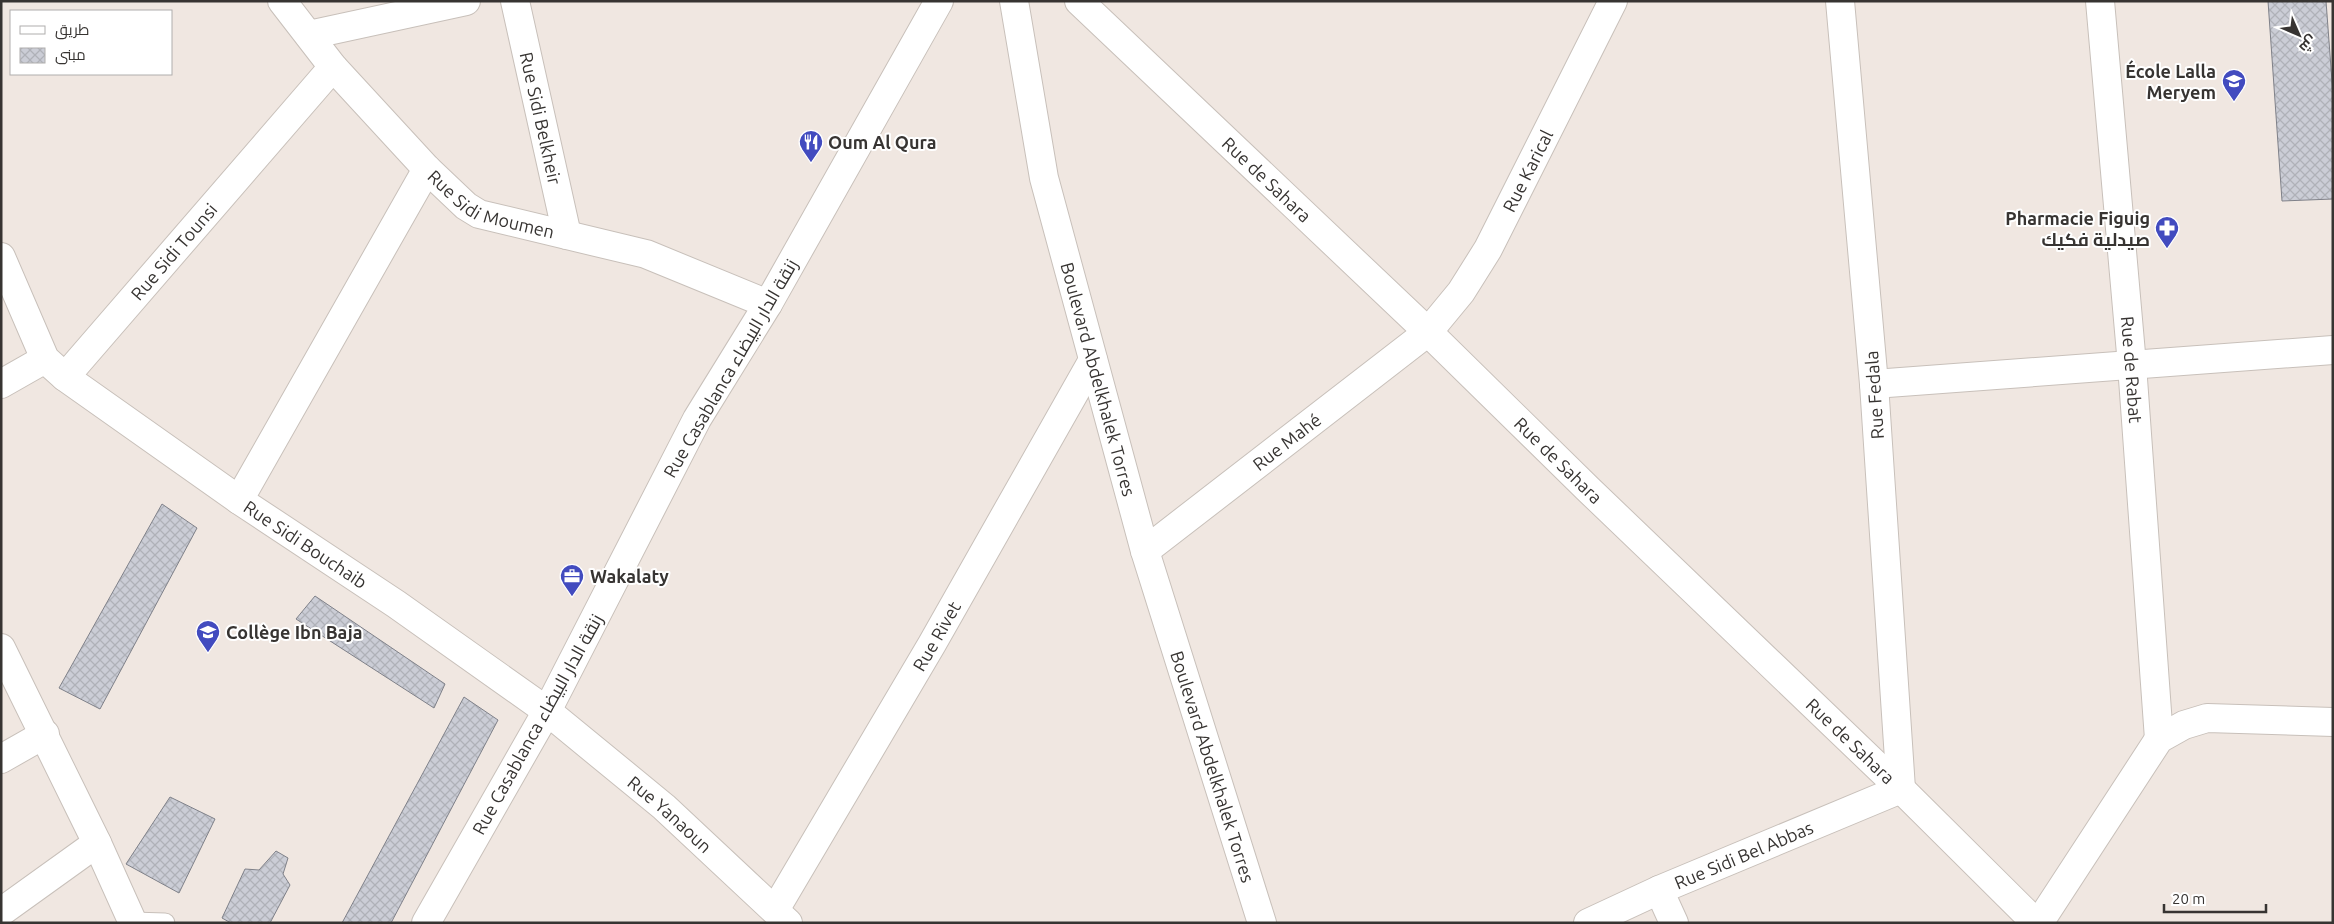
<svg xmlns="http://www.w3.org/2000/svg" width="2334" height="924" viewBox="0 0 2334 924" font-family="Ubuntu,Cairo,sans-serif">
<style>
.building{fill:url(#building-cross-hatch);stroke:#7f8189}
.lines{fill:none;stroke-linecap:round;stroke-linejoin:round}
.service-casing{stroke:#c8c0ba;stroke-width:21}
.pedestrian-casing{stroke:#c8c0ba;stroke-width:30}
.minor-casing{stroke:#c8c0ba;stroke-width:30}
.tertiary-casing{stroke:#c8c0ba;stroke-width:30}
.secondary-casing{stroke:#c8c0ba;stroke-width:30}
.service{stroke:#fff;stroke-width:19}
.pedestrian{stroke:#fff;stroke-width:28}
.minor{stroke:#fff;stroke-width:28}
.tertiary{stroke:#fff;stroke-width:28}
.secondary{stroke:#fff;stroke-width:28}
.labels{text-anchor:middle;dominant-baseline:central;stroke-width:4;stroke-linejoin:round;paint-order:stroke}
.poi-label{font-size:18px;font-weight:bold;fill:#373432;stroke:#fff;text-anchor:start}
.street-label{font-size:18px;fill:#373432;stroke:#fff}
</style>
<defs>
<pattern id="building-cross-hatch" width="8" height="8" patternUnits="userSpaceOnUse" patternTransform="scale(1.25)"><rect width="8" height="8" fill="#cbcdd6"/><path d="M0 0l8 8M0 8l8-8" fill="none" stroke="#afb1b8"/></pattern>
</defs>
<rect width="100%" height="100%" fill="#f0e7e1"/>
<g class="building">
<polygon points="2268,1 2326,1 2333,95 2333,199 2282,201"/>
<polygon points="162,504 197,528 100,709 59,688"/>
<polygon points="315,596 445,684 434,708 296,619"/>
<polygon points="464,697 498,720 391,923 342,923"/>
<polygon points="170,797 215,819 179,893 126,864"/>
<polygon points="276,851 288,858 283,874 290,885 270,923 231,923 222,918 245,869 259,870"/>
</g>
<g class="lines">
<g class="service-casing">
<polyline id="service" points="132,922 165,923"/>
</g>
<g class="pedestrian-casing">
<polyline id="pedestrian" points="1,912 97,843"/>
</g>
<g class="minor-casing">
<g id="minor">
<path id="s1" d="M282 1 333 67 427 169 466 206 479 214 646 254 768 304"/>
<path id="s2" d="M515 1 567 235"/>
<path id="s3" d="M2100 1 2132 365 2159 739"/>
<polyline points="309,35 466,1"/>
<path id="s4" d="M1 257 45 359 65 377 239 500 396 604 547 711 664 807 788 923"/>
<path id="s5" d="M65 377 333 67"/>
<polyline points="1,384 45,359"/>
<polyline points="1874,384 2333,350"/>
<polyline points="239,500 427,169"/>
<path id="s6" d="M1145 551 1428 332 1461 292 1488 249 1613 1"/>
<polyline points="1,648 97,843 133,923"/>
<polyline points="1,759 45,734"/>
<polyline points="1659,890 1674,923"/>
<path id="s7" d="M775 910 932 644 1093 360"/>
<polyline points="426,923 547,711 697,419 768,304 939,1"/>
<path id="s8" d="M1588 923 1659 890 1901 789 1874 384 1840 1"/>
<polyline points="2039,923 2159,739 2184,725 2207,718 2333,722"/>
</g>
</g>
<g class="tertiary-casing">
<g id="tertiary">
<path id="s9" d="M1079 1 1428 332 1588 489 1901 789 2036 923"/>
</g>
</g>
<g class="secondary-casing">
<g id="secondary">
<path id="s10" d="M1014 1 1044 178 1145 551 1262 923"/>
</g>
</g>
<use href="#service" class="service"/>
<use href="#pedestrian" class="pedestrian"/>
<use href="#minor" class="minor"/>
<use href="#tertiary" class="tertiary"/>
<use href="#secondary" class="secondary"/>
</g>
<defs>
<g id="school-pin" transform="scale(1.25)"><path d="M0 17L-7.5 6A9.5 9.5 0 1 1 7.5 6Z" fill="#424bbf" stroke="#fff"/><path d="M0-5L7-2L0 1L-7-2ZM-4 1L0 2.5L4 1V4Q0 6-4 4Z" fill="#fff"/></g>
<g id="restaurant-pin" transform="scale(1.25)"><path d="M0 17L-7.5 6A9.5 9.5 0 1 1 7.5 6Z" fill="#424bbf" stroke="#fff"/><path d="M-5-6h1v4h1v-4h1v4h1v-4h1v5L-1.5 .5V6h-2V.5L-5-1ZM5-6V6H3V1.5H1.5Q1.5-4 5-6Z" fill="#fff"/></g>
<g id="pharmacy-pin" transform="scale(1.25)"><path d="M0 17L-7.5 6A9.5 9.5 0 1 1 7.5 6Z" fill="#424bbf" stroke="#fff"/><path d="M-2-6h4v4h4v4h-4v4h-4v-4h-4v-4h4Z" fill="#fff"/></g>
<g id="office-pin" transform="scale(1.25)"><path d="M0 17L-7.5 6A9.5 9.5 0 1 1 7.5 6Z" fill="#424bbf" stroke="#fff"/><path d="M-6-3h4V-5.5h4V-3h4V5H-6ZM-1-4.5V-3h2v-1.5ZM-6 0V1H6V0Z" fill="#fff"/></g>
</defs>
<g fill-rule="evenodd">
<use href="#school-pin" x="2234" y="81"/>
<use href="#restaurant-pin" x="811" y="142"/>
<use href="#pharmacy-pin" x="2167" y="228"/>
<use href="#office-pin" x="572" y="576"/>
<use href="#school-pin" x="208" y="632"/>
</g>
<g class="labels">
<g class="poi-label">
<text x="2216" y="71" text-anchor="end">École Lalla<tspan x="2216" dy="21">Meryem</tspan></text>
<text x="828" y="142">Oum Al Qura</text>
<text x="2150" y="218" text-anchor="end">Pharmacie Figuig<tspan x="2150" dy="21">صيدلية فكيك</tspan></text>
<text x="590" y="576">Wakalaty</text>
<text x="226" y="632">Collège Ibn Baja</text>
</g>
<g class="street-label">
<text stroke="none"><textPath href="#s2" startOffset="120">Rue Sidi Belkheir</textPath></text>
<text stroke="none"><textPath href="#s6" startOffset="548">Rue Karical</textPath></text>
<text stroke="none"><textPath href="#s9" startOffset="259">Rue de Sahara</textPath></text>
<text stroke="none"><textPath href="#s1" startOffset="298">Rue Sidi Moumen</textPath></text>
<text stroke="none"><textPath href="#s5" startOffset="166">Rue Sidi Tounsi</textPath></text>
<text transform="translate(730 368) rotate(-60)">Rue Casablanca زنقة الدار البيضاء</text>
<text stroke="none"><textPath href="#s3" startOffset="370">Rue de Rabat</textPath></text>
<text stroke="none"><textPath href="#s10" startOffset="388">Boulevard Abdelkhalek Torres</textPath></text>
<text transform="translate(1874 395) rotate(-94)">Rue Fedala</text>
<text stroke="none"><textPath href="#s6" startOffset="179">Rue Mahé</textPath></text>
<text stroke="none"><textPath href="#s9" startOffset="664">Rue de Sahara</textPath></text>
<text stroke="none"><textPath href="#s4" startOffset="431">Rue Sidi Bouchaib</textPath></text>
<text stroke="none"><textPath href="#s7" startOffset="318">Rue Rivet</textPath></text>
<text transform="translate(537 724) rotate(-61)">Rue Casablanca زنقة الدار البيضاء</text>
<text stroke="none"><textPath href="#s9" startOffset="1069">Rue de Sahara</textPath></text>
<text stroke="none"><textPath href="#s10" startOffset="792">Boulevard Abdelkhalek Torres</textPath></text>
<text stroke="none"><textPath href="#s4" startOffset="885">Rue Yanaoun</textPath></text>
<text stroke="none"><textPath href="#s8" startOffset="170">Rue Sidi Bel Abbas</textPath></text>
</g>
</g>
<rect width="2334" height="924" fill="none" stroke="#373432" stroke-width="5"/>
<rect x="10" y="10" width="162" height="65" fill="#ffffff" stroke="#afaead"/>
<rect x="20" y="26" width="25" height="8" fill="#ffffff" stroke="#afaead"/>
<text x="55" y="35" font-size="15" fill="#373432">طريق</text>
<rect x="20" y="48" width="25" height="15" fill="url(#building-cross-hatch)" stroke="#afaead"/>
<text x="55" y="60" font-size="15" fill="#373432">مبنى</text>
<g transform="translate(2299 35) rotate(135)" stroke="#ffffff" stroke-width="4" paint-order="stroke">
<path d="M0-4L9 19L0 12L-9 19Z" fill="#373432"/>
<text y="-8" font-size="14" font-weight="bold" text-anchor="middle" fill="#373432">ش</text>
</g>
<path d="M2164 904v8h102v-8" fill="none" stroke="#373432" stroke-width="2.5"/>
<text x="2172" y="904" font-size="15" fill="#373432" stroke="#ffffff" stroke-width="4" paint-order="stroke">20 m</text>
</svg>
